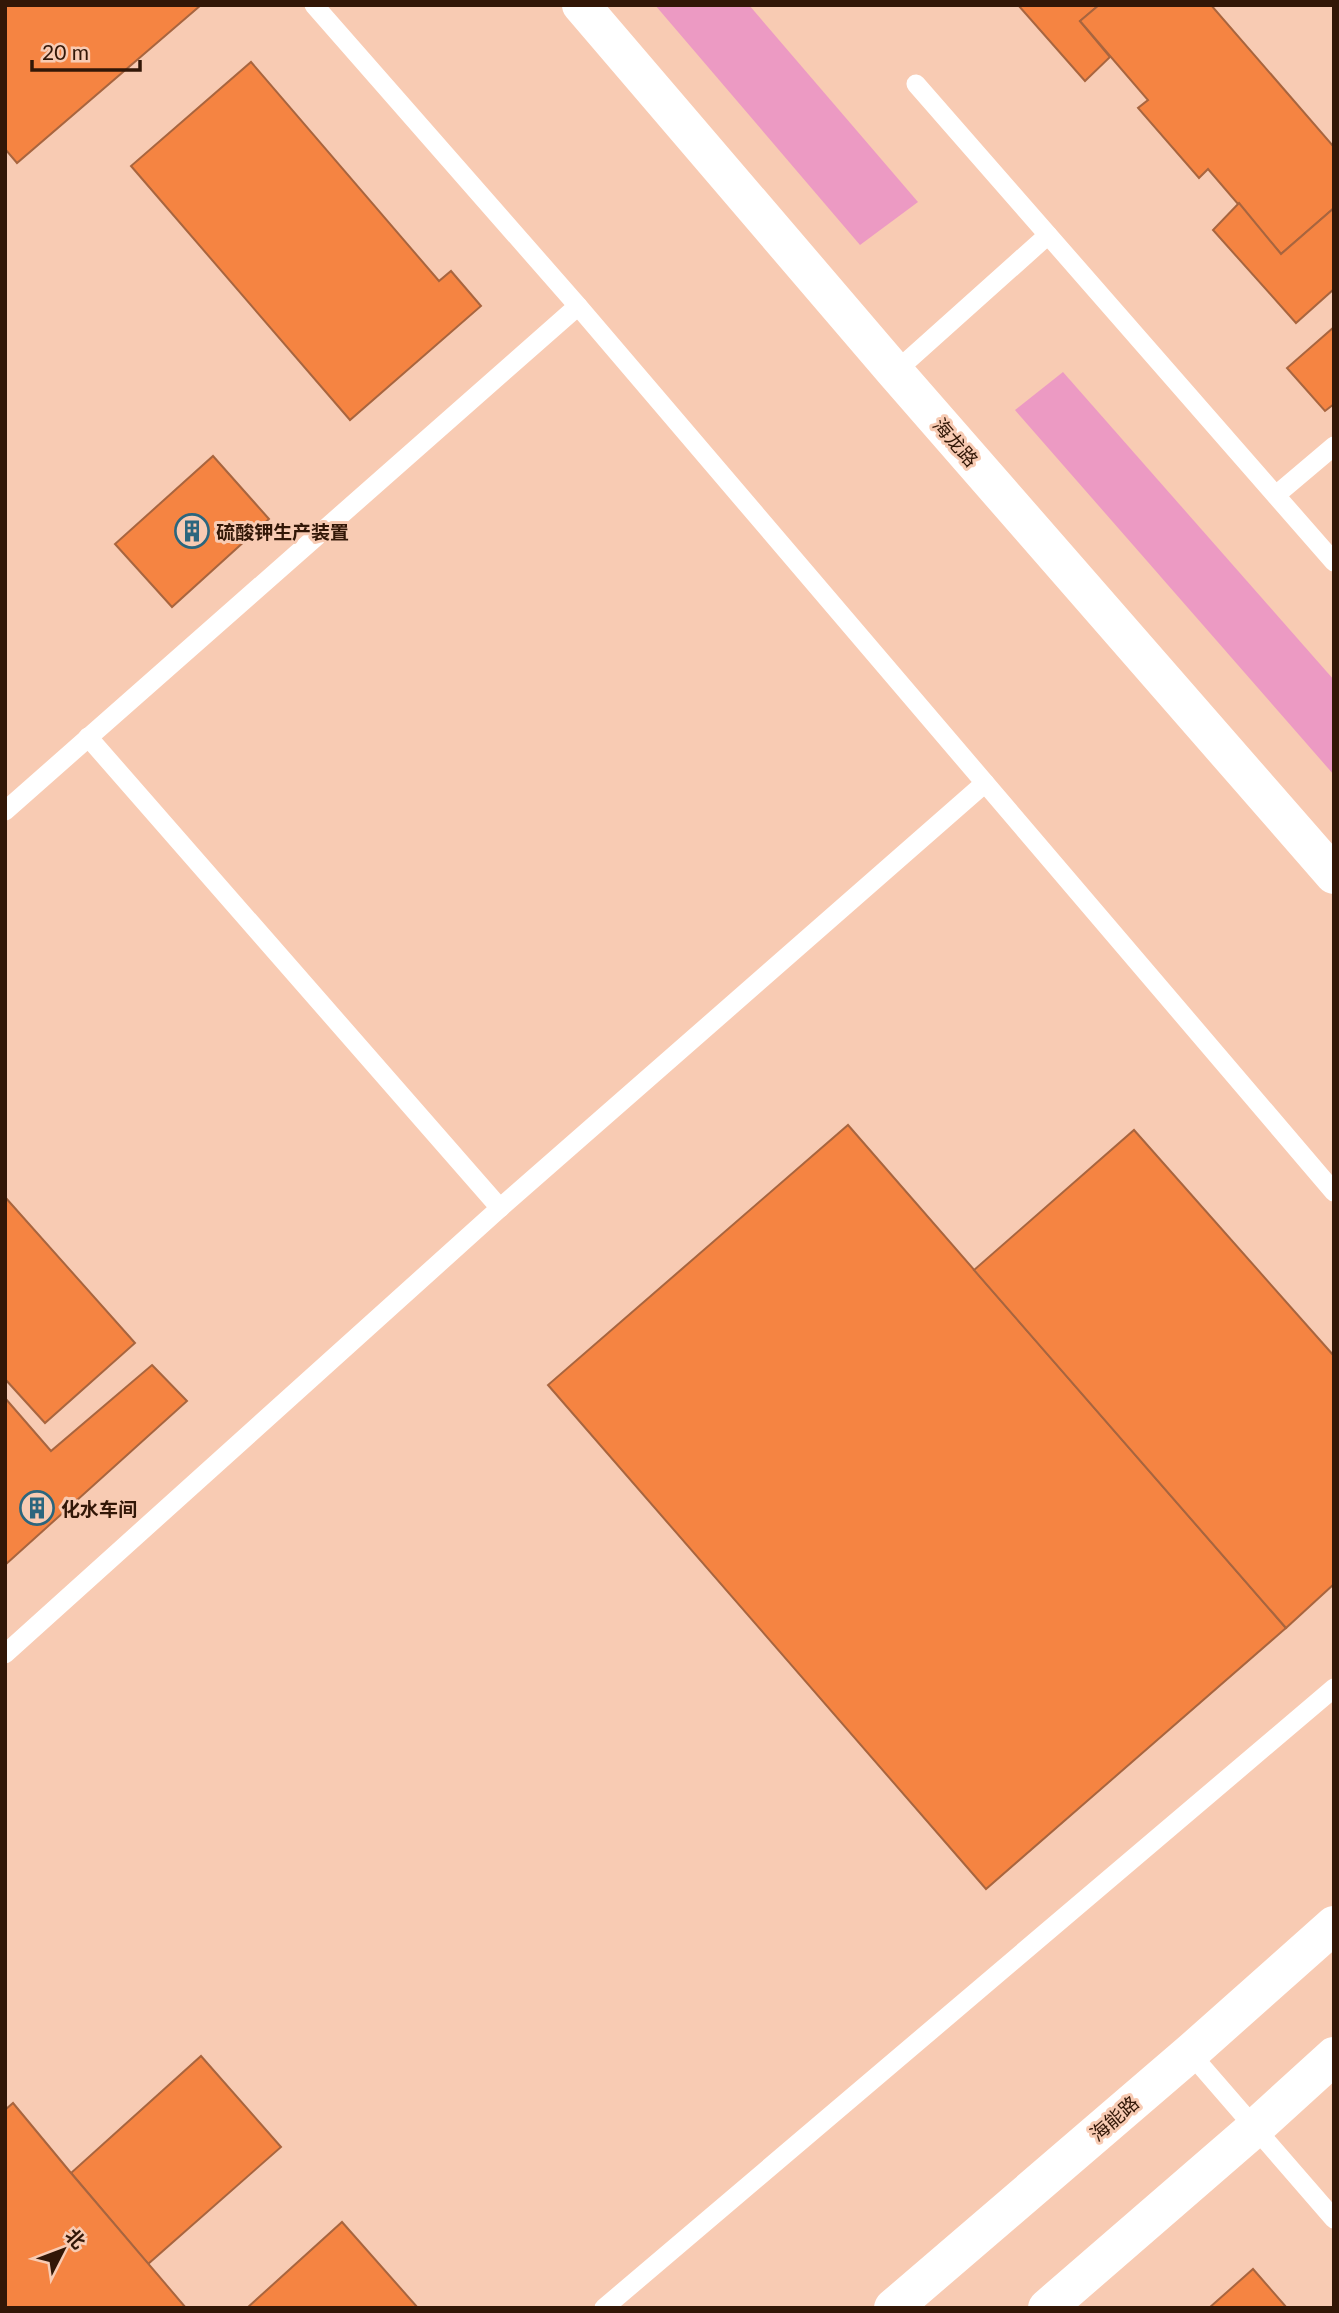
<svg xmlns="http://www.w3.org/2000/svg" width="1339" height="2313" viewBox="0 0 1339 2313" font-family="Lato,'Noto Sans SC',sans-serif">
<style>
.green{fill:#ec9ac3}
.building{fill:#f58442;stroke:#a8653f;stroke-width:2}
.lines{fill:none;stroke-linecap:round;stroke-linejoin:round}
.service{stroke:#fff;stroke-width:19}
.tertiary{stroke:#fff;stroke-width:38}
.secondary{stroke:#fff;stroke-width:38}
.labels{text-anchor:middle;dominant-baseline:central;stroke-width:6;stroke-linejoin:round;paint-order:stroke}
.street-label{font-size:19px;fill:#321707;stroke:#f8cbb3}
.poi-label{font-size:19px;font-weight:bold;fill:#321707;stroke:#f8cbb3;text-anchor:start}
</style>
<rect width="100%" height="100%" fill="#f8cbb3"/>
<g class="green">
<polygon points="655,5 749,5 918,202 860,245"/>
<polygon points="1063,372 1334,680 1334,775 1015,410"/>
</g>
<g class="building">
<polygon points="5,5 201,5 17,163 5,149"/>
<polygon points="1018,5 1099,5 1080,21 1110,57 1085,81"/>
<polygon points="1099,5 1211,5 1334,147 1334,208 1281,254 1208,169 1199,178 1138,108 1148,100 1080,21"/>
<polygon points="251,62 439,281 451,271 481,306 350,420 131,166"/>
<polygon points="1239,203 1281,254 1334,208 1334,289 1296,323 1213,230"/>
<polygon points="1334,327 1334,404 1325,411 1287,368"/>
<polygon points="213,456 269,519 172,607 115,544"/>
<polygon points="848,1125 1286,1628 986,1889 548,1385"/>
<polygon points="1134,1130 1334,1356 1334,1584 1286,1628 974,1270"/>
<polygon points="5,1197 135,1343 45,1423 5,1379"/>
<polygon points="152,1365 187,1401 5,1565 5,1398 51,1451"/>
<polygon points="201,2056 281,2147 148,2264 71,2173"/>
<polygon points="13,2103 71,2173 186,2308 5,2308 5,2110"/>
<polygon points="342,2222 418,2308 247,2308"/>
<polygon points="1253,2269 1287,2308 1209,2308"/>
</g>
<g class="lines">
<g class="service">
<polyline points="314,5 578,306 1334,1192"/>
<polyline points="916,84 1334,562"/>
<polyline points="895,372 1048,235"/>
<polyline points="1276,495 1334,446"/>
<polyline points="5,811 578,306"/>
<polyline points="500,1208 985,783"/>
<polyline points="5,1654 500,1208 88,737"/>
<polyline points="1190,2053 1334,2219"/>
<polyline points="604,2308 1334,1688"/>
</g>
<polyline class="tertiary" points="581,5 895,372 1334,875"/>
<g class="secondary">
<polyline points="893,2308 1190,2053 1334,1925"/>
<polyline points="1047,2308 1256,2127 1334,2056"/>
</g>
</g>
<defs>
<g id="building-ring" transform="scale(1.75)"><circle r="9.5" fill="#f8cbb3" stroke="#2b667e" stroke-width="1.5"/><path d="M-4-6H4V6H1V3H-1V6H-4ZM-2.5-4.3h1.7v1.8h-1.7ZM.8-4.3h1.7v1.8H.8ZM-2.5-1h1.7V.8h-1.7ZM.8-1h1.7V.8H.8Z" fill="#2b667e"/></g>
</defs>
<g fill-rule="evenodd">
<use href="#building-ring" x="192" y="531"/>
<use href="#building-ring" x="37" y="1508"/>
</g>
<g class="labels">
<g class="street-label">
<text transform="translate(956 442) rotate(49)">海龙路</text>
<text transform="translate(1114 2118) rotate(-41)">海能路</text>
</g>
<g class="poi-label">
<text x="216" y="531">硫酸钾生产装置</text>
<text x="61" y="1508">化水车间</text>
</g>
</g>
<rect width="1339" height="2313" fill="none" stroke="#321707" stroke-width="14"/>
<g transform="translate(63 2250) rotate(48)" stroke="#f8cbb3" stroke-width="5" paint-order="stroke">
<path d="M0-5L12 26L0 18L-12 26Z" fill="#321707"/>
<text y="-10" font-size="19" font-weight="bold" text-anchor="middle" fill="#321707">北</text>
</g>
<path d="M32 60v10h108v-10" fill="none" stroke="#321707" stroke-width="3.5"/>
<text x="42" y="60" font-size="21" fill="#321707" stroke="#f8cbb3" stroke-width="5" paint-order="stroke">20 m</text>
</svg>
